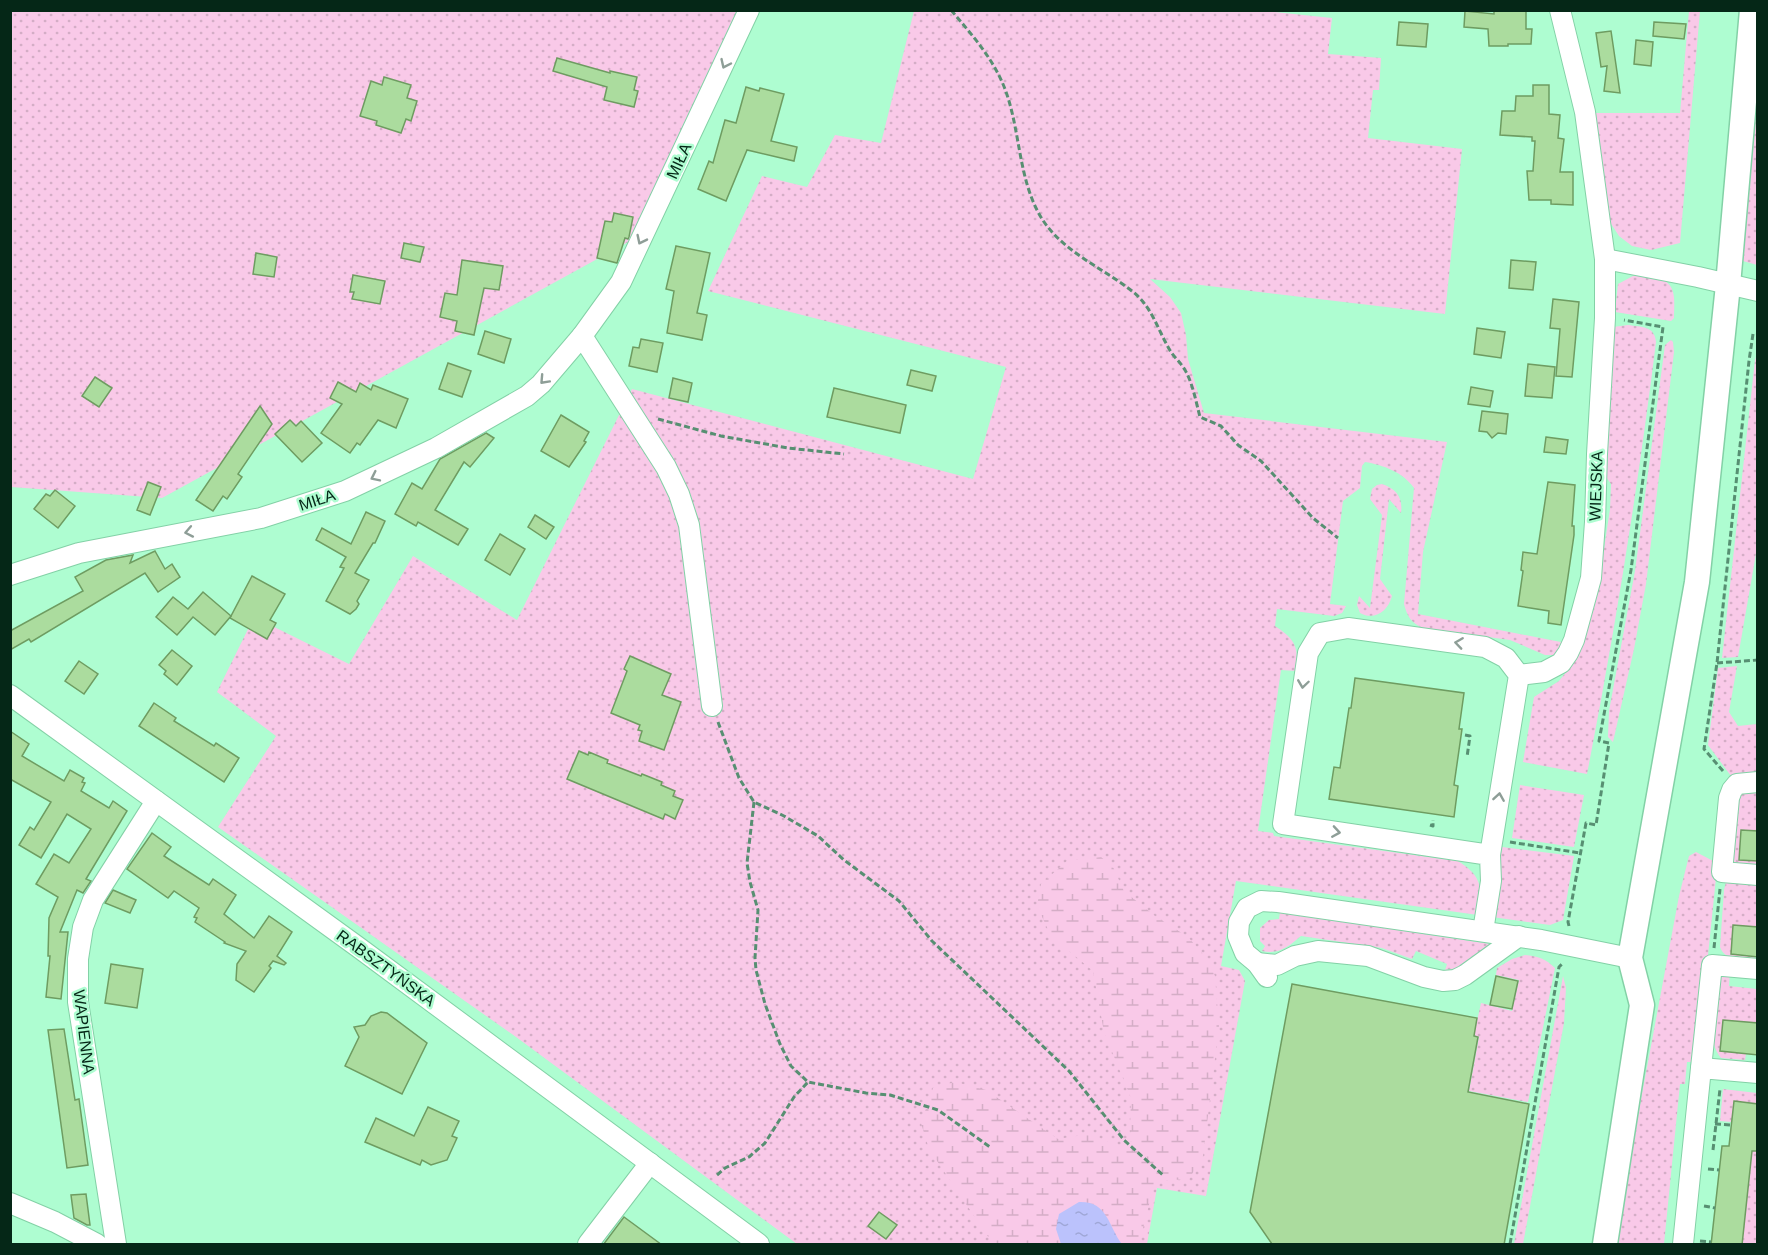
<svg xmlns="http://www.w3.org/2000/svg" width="1768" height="1255" viewBox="0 0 1768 1255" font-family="Helvetica,sans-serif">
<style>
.grass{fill:url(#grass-dots)}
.wetland{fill:url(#wetland-marsh)}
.water{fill:url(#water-ripples)}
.building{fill:#abdc9e;stroke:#6e9c61;stroke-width:1.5}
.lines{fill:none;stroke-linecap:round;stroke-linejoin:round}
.minor-casing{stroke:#83d1a6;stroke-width:22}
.major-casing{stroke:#83d1a6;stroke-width:27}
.path{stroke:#578f72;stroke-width:3;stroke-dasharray:6 3;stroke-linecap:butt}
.minor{stroke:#fff;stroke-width:20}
.major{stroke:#fff;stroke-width:24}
.oneway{stroke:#8e9e97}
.labels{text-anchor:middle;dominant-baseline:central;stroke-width:5;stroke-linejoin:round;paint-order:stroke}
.street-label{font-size:16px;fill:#052717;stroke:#aefdd1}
</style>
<defs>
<pattern id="grass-dots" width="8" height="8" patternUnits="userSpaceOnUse" patternTransform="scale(1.5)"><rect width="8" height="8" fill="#f9c9e8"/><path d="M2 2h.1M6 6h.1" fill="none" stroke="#d4adc6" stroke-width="1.8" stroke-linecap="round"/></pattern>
<pattern id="wetland-marsh" width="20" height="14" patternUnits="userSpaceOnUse" patternTransform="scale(1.5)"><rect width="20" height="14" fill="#f9c9e8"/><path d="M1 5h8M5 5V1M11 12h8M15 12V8" fill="none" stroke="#d4adc6"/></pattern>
<pattern id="water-ripples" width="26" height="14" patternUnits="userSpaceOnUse" patternTransform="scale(1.5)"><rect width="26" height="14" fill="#bbc2fc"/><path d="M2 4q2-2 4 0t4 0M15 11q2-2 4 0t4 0" fill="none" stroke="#9fa7d7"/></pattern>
</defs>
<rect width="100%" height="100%" fill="#aefdd1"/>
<g class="grass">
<path d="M1257 10 1332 18 1328 54 1381 58 1379 90H1373L1368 138 1462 149 1445 314 1150 279 1170 297 1181 313 1186 335 1188 359 1204 413 1447 442 1423 552 1418 614 1566 643 1561 651 1554 655H1545L1510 640 1423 628C1411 623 1407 616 1404 604L1414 488C1403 472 1383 465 1365 462L1362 466 1360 488 1343 501 1330 604 1346 606 1342 613 1334 616 1277 609 1275 626C1295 639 1299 647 1296 671L1281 670 1258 831 1273 833 1274 836 1458 861C1482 876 1483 888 1478 915L1236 881 1221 966 1239 970 1245 981 1206 1196 1157 1188 1147 1244H797L516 1037 218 827 276 736 217 692 254 617 349 664 413 556 517 620 632 389 973 479 1006 367 708 291 762 176 807 187 835 135 881 143 914 11Z"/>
<polygon points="10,11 742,11 650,230 162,498 11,487"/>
<polygon points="1689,11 1700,11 1680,243 1651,250 1632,246 1619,236 1606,216 1593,113 1680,113"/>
<polygon points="1757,30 1757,265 1743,261"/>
<path d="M1647 274C1676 281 1675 291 1674 318L1671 321 1615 312 1618 284 1633 276Z"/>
<path d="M1628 325C1641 327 1655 326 1656 342 1638 487 1615 631 1587 774L1523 762 1534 697 1559 681 1570 667 1602 562 1610 509 1611 484 1604 474 1613 327Z"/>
<polygon points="1671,340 1673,342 1674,352 1646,584 1634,649 1613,742 1608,737 1609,711 1635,571 1665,345"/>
<polygon points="1757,354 1757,548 1738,657 1722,658 1755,360"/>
<path d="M1382 484C1397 489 1403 498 1401 513L1389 499 1380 579 1392 596C1388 611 1375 621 1360 613L1357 605 1359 596 1370 608 1382 515 1370 499 1372 489 1377 485Z"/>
<polygon points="1737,666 1729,712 1738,726 1757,724 1757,774 1731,776 1708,745 1718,668"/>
<polygon points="1520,785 1584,795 1574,847 1512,838"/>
<polygon points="1757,790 1757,831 1741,830 1739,860 1757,861 1757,867 1733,866 1729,855 1735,801 1740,793"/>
<polygon points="1502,847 1574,856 1563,920 1550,925 1492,917"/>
<polygon points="1696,852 1715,862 1717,868 1697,1062 1687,1062 1685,1084 1680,1084 1664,1244 1614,1244 1679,896 1689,856"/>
<path d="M1733 880 1757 881V927L1733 925 1731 954 1754 956V960C1740 959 1725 961 1720 947L1724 890 1726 882Z"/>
<path d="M1280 912 1490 944V947L1458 968 1445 970 1447 964 1416 951 1412 959 1382 948 1301 936C1289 946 1279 955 1262 951L1265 946 1260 941V928L1269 920 1279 919Z"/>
<path d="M1525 955C1538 956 1546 959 1555 968L1528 1102 1469 1091 1479 1037 1474 1035 1481 1003 1512 1011 1519 980 1496 975 1497 968 1512 959Z"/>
<path d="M1730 970 1729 986 1757 989V1023L1723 1020 1721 1051 1746 1054 1745 1060 1721 1058C1705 1039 1715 1005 1717 982L1721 975Z"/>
<polygon points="1563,976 1566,988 1564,1023 1523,1244 1514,1244"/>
<polygon points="1723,1089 1757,1093 1757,1104 1734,1101 1732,1122 1720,1121"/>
<polygon points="1752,1151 1757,1151 1757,1244 1742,1244"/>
</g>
<polygon class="wetland" points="1101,857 1113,867 1124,891 1155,916 1188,937 1208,960 1215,976 1219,1026 1203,1156 1189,1179 1155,1181 1139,1244 993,1244 929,1149 921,1123 933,1088 955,1082 986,1090 1058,1139 1089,1134 1119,1146 1133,1141 1130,1129 1131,1098 1104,1032 1093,971 1051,936 1037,906 1041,884 1067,861"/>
<path class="water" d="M1079 1202C1108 1201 1108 1226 1122 1244H1061L1056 1229 1059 1214Z"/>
<g class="building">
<polygon points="1494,10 1526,10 1526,29 1532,29 1531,44 1508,44 1508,46 1489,46 1488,29 1464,27 1465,11 1494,14"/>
<polygon points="1399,22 1428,24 1426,47 1397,45"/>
<polygon points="1654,22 1686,24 1684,39 1653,36"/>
<polygon points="1611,31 1616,65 1620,93 1604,91 1607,66 1601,67 1596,33"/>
<polygon points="1636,40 1653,42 1651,66 1634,64"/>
<polygon points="557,58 610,73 610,71 637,77 634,90 638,91 634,107 604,100 607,87 553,71"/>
<polygon points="384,77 411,85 407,98 417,101 411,121 406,119 401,133 376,125 377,121 360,116 371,81 382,85"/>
<polygon points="1533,85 1549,85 1549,114 1560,115 1558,138 1564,139 1560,172 1573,172 1573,205 1551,204 1551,200 1529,200 1527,171 1533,171 1535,141 1532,141 1532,137 1500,135 1502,111 1515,111 1516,96 1533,96"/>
<polygon points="746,87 759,91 760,88 784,94 771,141 797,147 794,161 747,150 726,201 698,189 709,161 713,163 725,120 736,123"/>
<polygon points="614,213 633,217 629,237 628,239 625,238 617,263 597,258 605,221 612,222"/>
<polygon points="404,243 424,247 420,262 401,258"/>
<polygon points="676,246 710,253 697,313 707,315 702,340 667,333 674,291 666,289"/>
<polygon points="256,253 277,257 274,277 253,274"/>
<polygon points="462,260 503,266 499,290 484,288 474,335 455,331 457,321 440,317 445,293 457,295"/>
<polygon points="1511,260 1536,262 1533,290 1509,288"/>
<polygon points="353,275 385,281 380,304 352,299 354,292 350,292"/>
<polygon points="1553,299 1579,302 1572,377 1556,376 1560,329 1550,328"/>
<polygon points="1477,328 1505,332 1501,358 1474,354"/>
<polygon points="485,331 511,339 504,363 478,354"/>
<polygon points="641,339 663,343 657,372 629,366 633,347 639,348"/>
<polygon points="448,363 471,371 462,397 439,389"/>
<polygon points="1528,364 1555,367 1552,398 1525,396"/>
<polygon points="911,370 936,376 932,391 907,385"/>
<polygon points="95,377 112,388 99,407 82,396"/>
<polygon points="673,378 692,383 688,402 669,398"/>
<polygon points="338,382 356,392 360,383 371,390 373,385 408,399 396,428 378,420 360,445 357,443 350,453 321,433 342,404 330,398"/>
<polygon points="1471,387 1493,391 1490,407 1468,404"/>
<polygon points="834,388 906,405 900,433 827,417"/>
<polygon points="260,406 272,424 238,474 242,477 227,499 223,496 213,511 196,500"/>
<polygon points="1482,411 1508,414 1506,434 1498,433 1492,438 1487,432 1479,431"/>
<polygon points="561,415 589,432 584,441 586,442 569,467 541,451"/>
<polygon points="290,420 296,426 301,421 322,443 302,462 275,434"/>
<polygon points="486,433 494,438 470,467 464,462 435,510 468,529 458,545 418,522 416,526 395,514 412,483 422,489 440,459"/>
<polygon points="1546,437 1568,440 1566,454 1544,452"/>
<polygon points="148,482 161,487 150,515 137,510"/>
<polygon points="1548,482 1575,485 1572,526 1574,526 1574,535 1561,625 1548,623 1549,611 1518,606 1523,571 1521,570 1523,552 1537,554"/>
<polygon points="55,490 75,506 58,528 34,509 46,494 50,496"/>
<polygon points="366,512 385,521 375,543 373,543 355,573 369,580 357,601 359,604 356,609 350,614 326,601 344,568 340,567 346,557 316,540 322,528 351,544"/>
<polygon points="535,515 554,527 546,539 528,527"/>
<polygon points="500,534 525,549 510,575 485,560"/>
<polygon points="155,551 165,569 172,564 180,577 158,592 145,573 31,642 29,639 10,650 10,631 83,591 75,577 106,560 133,555 130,563"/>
<polygon points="252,576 285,594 270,620 276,623 267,639 230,618"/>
<polygon points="203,592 231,616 215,635 193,617 177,635 156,617 173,597 188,609"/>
<polygon points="172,650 192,666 177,685 164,674 166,671 159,665"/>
<polygon points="630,656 671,674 662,695 681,702 664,750 639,741 642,731 638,730 640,725 611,713 627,671 624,669"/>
<polygon points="79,661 98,674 84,694 65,681"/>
<polygon points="1355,678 1464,693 1459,729 1462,729 1454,785 1458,786 1454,817 1329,799 1334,767 1340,768 1349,708 1351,708"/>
<polygon points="154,703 176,718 174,721 214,746 216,743 239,758 224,782 139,726"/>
<polygon points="10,731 29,744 22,756 64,781 70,770 84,778 82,782 85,783 81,791 109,808 113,801 127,811 86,879 91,881 83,893 77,890 60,932 68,932 61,999 46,997 50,956 48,956 49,918 58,897 36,884 54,854 69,863 91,829 67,814 41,858 19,845 30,827 34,830 51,802 10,779"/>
<polygon points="579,751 588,755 589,752 608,760 607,763 641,776 642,774 662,782 661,785 675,791 673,796 683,800 675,819 665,814 663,819 567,779"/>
<polygon points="1741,830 1758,831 1758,861 1739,860"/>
<polygon points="152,833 171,847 164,856 209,885 213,879 236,895 224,914 254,938 269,916 292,932 277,956 286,963 284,965 273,961 269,966 271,968 254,992 236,980 237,964 246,951 224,943 225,942 195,922 197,918 194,917 199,908 174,891 168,898 127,869"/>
<polygon points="113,890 136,900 130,913 105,903"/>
<polygon points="1733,925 1758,927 1758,957 1731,954"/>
<polygon points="111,964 143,969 137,1008 105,1003"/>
<polygon points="1496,976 1518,981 1512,1009 1490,1005"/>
<polygon points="1292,984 1477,1018 1474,1036 1478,1037 1468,1092 1529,1104 1504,1245 1272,1244 1250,1212"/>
<polygon points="381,1012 387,1013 427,1043 402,1094 345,1066 359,1037 354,1027 365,1025 371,1016"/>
<polygon points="1723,1020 1758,1023 1758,1055 1720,1051"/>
<polygon points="64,1029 75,1100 79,1099 88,1165 67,1168 48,1030"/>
<polygon points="1734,1101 1758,1104 1758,1151 1752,1151 1742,1245 1711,1245 1722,1146 1729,1146"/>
<polygon points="428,1107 459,1121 452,1136 457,1138 447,1160 431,1165 422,1160 420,1165 365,1142 376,1118 414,1136"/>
<polygon points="86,1194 90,1225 87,1225 74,1218 71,1195"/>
<polygon points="879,1212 897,1225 886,1239 868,1226"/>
<polygon points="624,1217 662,1245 603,1245"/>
</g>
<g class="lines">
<g class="minor-casing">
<g id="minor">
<polyline points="1605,259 1698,277 1758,291"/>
<polyline points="582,336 666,467 679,494 689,525 712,706"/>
<polyline points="10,575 79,553 261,518 345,491 436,448 527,396 541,384 582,336 621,282 749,10"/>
<polyline points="1519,675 1544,672 1561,663 1568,653 1574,640 1591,578 1595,522 1597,454 1605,318 1605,259 1585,112 1560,10"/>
<polyline points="10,695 358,947 759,1244"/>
<polyline points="1758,782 1737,784 1732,790 1729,798 1722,872 1758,875"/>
<polyline points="1483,931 1491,881 1490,855 1519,675 1506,658 1485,647 1348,628 1320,633 1308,653 1283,824 1490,855"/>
<polyline points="1257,963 1277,965 1295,956 1318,951 1368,956 1424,977 1443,981 1455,980 1465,975 1519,936"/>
<polyline points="1267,977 1257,963 1245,953 1238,936 1239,922 1247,908 1261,901 1278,902 1541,940 1630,958"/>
<polyline points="1701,1068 1712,965 1758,969"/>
<polyline points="10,1203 55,1222 97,1244"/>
<polyline points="116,1244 78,1002 78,959 83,927 93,900 156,801"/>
<polyline points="588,1244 650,1163"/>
<polyline points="1683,1244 1701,1068 1758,1073"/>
</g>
</g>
<g class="major-casing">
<polyline id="major" points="1605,1244 1642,1005 1630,958 1697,582 1728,285 1752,10"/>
</g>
<g class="path">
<path d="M951 10C972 35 993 58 1005 89 1020 129 1018 174 1038 212 1058 250 1100 266 1132 291 1152 306 1158 331 1171 352 1175 358 1181 363 1185 370 1193 384 1196 402 1200 417L1221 426 1238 445 1261 461 1313 518 1338 538"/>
<polyline points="658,419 721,436 788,448 844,454"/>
<polyline points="1717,663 1758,660"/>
<polyline points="718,722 739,778 754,802 784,816 818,836 844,860 899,901 932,941 1069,1071 1124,1140 1164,1176"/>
<polyline points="1465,735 1470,736 1467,757"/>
<polyline points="1723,771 1704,749 1717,663 1749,361 1753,334 1758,334"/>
<polyline points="754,802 747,863 750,882 758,910 755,958 756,970 765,1004 780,1044 791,1066 808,1082 866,1093 890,1095 938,1110 990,1147"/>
<polyline points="1430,825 1433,826 1433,820"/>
<polyline points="1510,842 1580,853"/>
<polyline points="1569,926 1568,922 1586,823 1596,825 1609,743 1599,741 1631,570 1663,327 1624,320"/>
<polyline points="1714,948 1720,889"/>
<polyline points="1715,1124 1732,1125"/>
<polyline points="1713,1150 1720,1089"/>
<polyline points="1708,1169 1719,1170"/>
<polyline points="717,1175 725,1168 749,1157 765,1143 794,1097 808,1082"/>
<polyline points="1704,1206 1715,1208"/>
<polyline points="1700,1241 1711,1242"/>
<polyline points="1510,1244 1559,967 1562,964"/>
</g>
<use href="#minor" class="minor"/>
<use href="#major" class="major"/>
</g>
<defs><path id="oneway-chevron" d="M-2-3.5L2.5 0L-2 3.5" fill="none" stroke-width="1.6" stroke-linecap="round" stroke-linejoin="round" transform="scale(1.5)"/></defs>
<g class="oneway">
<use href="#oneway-chevron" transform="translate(725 64) rotate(115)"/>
<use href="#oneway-chevron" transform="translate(641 240) rotate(116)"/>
<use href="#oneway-chevron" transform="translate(544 380) rotate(133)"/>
<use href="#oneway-chevron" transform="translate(375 477) rotate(154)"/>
<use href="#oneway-chevron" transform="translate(189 532) rotate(169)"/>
<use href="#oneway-chevron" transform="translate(1459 643) rotate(-172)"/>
<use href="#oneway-chevron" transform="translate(1303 684) rotate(98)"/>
<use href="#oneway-chevron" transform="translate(1499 797) rotate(-81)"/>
<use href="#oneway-chevron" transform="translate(1336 832) rotate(9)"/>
</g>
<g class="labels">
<g class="street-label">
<text transform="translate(679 161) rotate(-65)">MIŁA</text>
<text transform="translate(1596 486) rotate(-88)">WIEJSKA</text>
<text transform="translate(317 500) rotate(-18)">MIŁA</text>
<text transform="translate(386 968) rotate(36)">RABSZTYŃSKA</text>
<text transform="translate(84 1032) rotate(83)">WAPIENNA</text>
</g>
</g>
<rect width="1768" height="1255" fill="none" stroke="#052717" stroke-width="24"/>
</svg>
